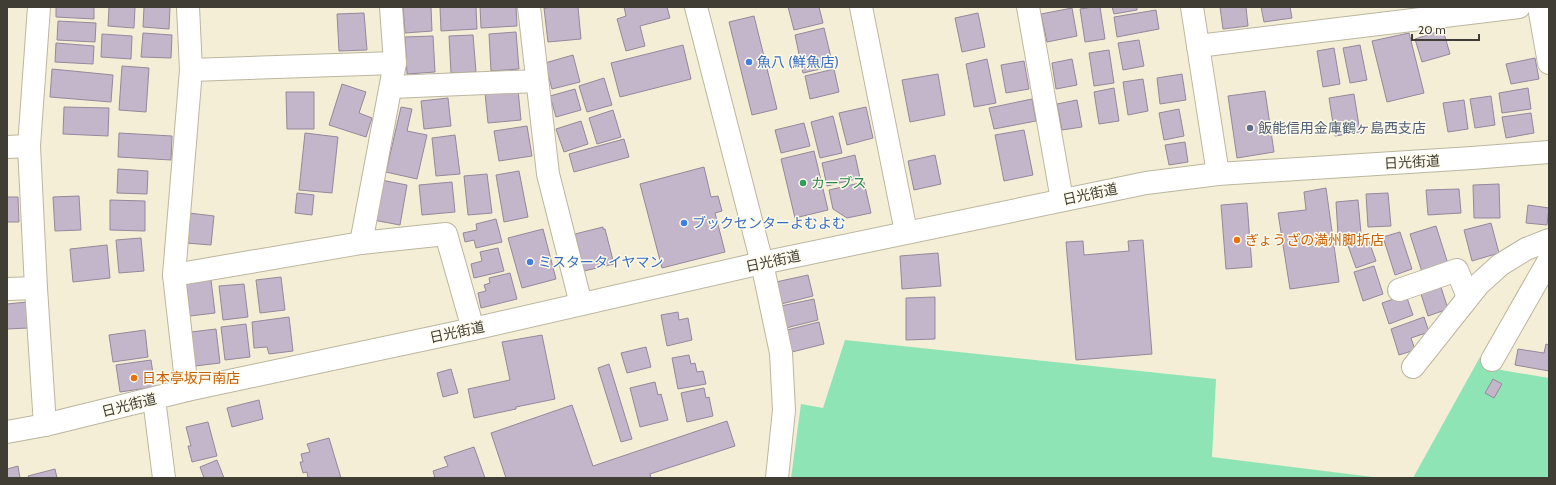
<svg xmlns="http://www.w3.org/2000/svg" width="1556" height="485" viewBox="0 0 1556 485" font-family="Cabin,'Noto Sans JP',sans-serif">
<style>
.green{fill:#8fe4b5}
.building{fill:#c3b5ca;stroke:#95889b}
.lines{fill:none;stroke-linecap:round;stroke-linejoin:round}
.minor-casing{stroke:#bbb69f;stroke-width:24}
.minor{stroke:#fff;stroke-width:22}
.shop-dot{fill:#3f7fe0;stroke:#fffbed;stroke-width:1.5}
.service-dot{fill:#5c6f8a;stroke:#fffbed;stroke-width:1.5}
.leisure-dot{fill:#2e9e5b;stroke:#fffbed;stroke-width:1.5}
.food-dot{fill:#e8710a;stroke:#fffbed;stroke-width:1.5}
.labels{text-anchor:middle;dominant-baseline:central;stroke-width:3;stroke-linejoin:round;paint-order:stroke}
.shop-label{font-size:14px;fill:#366cbe;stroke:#fffbed;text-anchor:start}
.service-label{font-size:14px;fill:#4e5e75;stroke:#fffbed;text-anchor:start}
.street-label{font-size:14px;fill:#3f3d34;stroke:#fffbed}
.leisure-label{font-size:14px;fill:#27864d;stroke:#fffbed;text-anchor:start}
.food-label{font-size:14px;fill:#c56008;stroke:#fffbed;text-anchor:start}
</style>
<rect width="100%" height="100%" fill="#f4eed6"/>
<g class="green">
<polygon points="845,340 1216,379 1212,457 1381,478 791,478 801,404 823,408"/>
<polygon points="1480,357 1501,370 1549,378 1549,478 1413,478"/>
</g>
<g class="building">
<polygon points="56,7 94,7 94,19 56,17"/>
<polygon points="109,7 135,7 134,28 108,26"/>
<polygon points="144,7 170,7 169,29 143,27"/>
<polygon points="403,7 431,7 432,31 405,33"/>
<polygon points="440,7 476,7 477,29 441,31"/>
<polygon points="480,7 516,7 517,26 481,28"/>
<polygon points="556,7 578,7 581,39 548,42 544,8"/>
<polygon points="624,7 667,7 670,18 640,26 645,46 626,51 617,19 626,16"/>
<polygon points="788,7 819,7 823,23 794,30"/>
<polygon points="1093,7 1100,7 1105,39 1085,42 1080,9"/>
<polygon points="1112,7 1137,7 1137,10 1114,14"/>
<polygon points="1220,7 1246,7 1248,26 1223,29"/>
<polygon points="1261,7 1290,7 1292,18 1264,22"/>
<polygon points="1072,8 1077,36 1047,42 1041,14"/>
<polygon points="1156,10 1159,29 1117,37 1114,17"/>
<polygon points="364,13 367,50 339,51 337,14"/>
<polygon points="978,13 985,47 962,52 955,18"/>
<polygon points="754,16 777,109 752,115 729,22"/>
<polygon points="58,21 96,23 95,42 57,40"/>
<polygon points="824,28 833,66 803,73 795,35"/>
<polygon points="1443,30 1450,54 1422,62 1415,39"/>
<polygon points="516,32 519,69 491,71 489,34"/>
<polygon points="143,33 172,35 171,58 141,57"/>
<polygon points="1409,33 1424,93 1387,102 1372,41"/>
<polygon points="102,34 132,36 131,59 101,57"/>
<polygon points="473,35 476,72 451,73 449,36"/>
<polygon points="433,36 435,72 407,74 405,37"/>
<polygon points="1139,40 1144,66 1123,70 1118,43"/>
<polygon points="56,43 94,46 93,64 55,62"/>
<polygon points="683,45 691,79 620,97 611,63"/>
<polygon points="1360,45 1367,80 1350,83 1343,48"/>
<polygon points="1334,48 1340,84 1323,87 1317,51"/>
<polygon points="1109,50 1114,83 1094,86 1089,53"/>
<polygon points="573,55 580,82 552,89 545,63"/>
<polygon points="1535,58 1539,79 1511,84 1506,64"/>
<polygon points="987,59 996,103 974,107 966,64"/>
<polygon points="1072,59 1077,85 1056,89 1052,63"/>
<polygon points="1024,61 1029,89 1006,93 1001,65"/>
<polygon points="122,66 149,68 146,112 119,110"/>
<polygon points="52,69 113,75 111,102 50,97"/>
<polygon points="834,69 839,92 810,99 805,76"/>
<polygon points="938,74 945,115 910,122 902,80"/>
<polygon points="1182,74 1186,100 1160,104 1157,78"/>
<polygon points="604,78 612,105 587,112 579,86"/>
<polygon points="1143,79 1148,111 1128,115 1123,82"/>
<polygon points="342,84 366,92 359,113 372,118 366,137 329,125"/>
<polygon points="1114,88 1119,121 1099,124 1094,92"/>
<polygon points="1528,88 1531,109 1502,113 1499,93"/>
<polygon points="575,89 581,110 556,117 550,96"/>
<polygon points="518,90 521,120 488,123 485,93"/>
<polygon points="1265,91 1274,152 1237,158 1228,96"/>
<polygon points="286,92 314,92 314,129 287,129"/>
<polygon points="1354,94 1360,132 1335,136 1329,98"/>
<polygon points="1491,96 1495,125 1475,128 1470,99"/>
<polygon points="448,98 451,126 424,129 421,101"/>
<polygon points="1032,99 1036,121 994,129 989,108"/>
<polygon points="1077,100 1082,127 1062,130 1057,104"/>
<polygon points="1464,100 1468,129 1448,132 1443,103"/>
<polygon points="64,107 109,108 108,136 63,134"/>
<polygon points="401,107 412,109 407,131 427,135 417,179 386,172"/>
<polygon points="866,107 873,138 847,145 839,113"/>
<polygon points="1179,109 1184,136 1164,140 1159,113"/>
<polygon points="613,110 621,137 597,144 589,118"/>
<polygon points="1531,113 1534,133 1506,138 1502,117"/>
<polygon points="833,116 842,153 820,158 811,122"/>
<polygon points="581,121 588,144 564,152 556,129"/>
<polygon points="804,123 810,146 781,153 775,130"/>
<polygon points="527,126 532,156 499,161 494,131"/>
<polygon points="1024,130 1033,175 1004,181 995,135"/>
<polygon points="119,133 172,136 171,160 118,157"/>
<polygon points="305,133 338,137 332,193 299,190"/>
<polygon points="455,135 460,174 436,176 432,138"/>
<polygon points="624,139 629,157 574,172 569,154"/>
<polygon points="1185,142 1188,162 1169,165 1165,145"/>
<polygon points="814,151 828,210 795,218 781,159"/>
<polygon points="855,155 860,178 827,186 822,163"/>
<polygon points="935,155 941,184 914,190 908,161"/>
<polygon points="704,167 711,197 718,196 722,211 715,213 725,252 662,268 640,184"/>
<polygon points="118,169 148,171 147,194 117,193"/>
<polygon points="519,171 528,217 504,222 496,175"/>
<polygon points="487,174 492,213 468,215 464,176"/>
<polygon points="381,180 407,185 400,225 373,220"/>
<polygon points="452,182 455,212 422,215 419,185"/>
<polygon points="864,182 871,213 847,218 833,209 829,190"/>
<polygon points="1499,184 1500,218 1474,218 1473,185"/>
<polygon points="1326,188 1339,282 1290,289 1278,213 1306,210 1304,192"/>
<polygon points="1459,189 1461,213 1428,215 1426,190"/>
<polygon points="297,193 314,195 312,215 295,213"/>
<polygon points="1388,193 1391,226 1368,227 1366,194"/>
<polygon points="79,196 81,230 55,231 53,197"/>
<polygon points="7,197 18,197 19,222 7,222"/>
<polygon points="110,200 145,201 145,231 110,230"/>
<polygon points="1358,200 1361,233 1338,235 1336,202"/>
<polygon points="1247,203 1252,267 1226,269 1221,205"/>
<polygon points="1528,205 1549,208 1547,225 1526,223"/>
<polygon points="189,213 214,216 211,245 186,243"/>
<polygon points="496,219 502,242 476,248 474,240 465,242 463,233 477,230 476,224"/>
<polygon points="1491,223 1499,253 1472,261 1464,230"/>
<polygon points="1436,226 1448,264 1422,272 1410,234"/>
<polygon points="603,227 603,229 605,229 614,264 584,271 575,234"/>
<polygon points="543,229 556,279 522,288 508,238"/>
<polygon points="1400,232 1412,269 1395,275 1383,237"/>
<polygon points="1367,236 1376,261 1356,268 1347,243"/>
<polygon points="141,238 144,271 119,273 116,240"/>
<polygon points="1143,240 1152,354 1076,360 1066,242 1083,241 1084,255 1129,251 1128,241"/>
<polygon points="107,245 110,278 73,282 70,249"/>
<polygon points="498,248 504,271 474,278 471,264 482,261 480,252"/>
<polygon points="938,253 941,286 902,289 900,256"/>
<polygon points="1374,266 1383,294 1363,301 1354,272"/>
<polygon points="510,273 517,299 481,308 478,293 486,291 484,285 490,283 489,278"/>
<polygon points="808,275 813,296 781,304 776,282"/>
<polygon points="281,277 285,310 260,313 256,280"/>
<polygon points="211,280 215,313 190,316 186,282"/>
<polygon points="244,284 248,317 223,320 219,286"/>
<polygon points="1440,284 1448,309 1428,316 1420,291"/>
<polygon points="1406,295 1413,315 1389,324 1382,303"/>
<polygon points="935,297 935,339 906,340 906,298"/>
<polygon points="814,299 818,320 786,328 781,306"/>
<polygon points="28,302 29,328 7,329 7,304"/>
<polygon points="678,312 679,320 688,318 692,340 667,346 661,315"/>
<polygon points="289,317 293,351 269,354 267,347 254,348 252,322"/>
<polygon points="1424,317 1429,332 1411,338 1415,350 1399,355 1391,329"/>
<polygon points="819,322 824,344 792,352 787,330"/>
<polygon points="246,324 250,357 225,360 221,327"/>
<polygon points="216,329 220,363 195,366 191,332"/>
<polygon points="145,330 148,357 113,362 109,335"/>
<polygon points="542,335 555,399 516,407 516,409 474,418 468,389 510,380 502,342"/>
<polygon points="1546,344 1549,345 1549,371 1515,365 1518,349 1544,353"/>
<polygon points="646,347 651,367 627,373 621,353"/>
<polygon points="689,355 691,364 695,363 697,372 703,371 706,384 678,389 672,358"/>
<polygon points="151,360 155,387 120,392 116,365"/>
<polygon points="609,364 632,439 621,442 598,368"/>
<polygon points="451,369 458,393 443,397 437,373"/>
<polygon points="1493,379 1502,384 1494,398 1485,393"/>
<polygon points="655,382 658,395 661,394 668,420 640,427 630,388"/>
<polygon points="704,388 706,398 709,397 713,416 687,422 681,393"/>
<polygon points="259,400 263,419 232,427 227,408"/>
<polygon points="572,405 593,466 727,421 735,446 650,474 651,478 506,478 491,433"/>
<polygon points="208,422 217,456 192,462 188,446 191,446 186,427"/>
<polygon points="329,438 341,478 308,478 307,472 303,473 300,462 303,462 301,454 310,452 307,444"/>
<polygon points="474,447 485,478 435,478 433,471 448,466 444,457"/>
<polygon points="217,460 224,478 204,478 200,467"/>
<polygon points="18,466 20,478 7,478 7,469"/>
<polygon points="55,469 57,478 29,478 28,476"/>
</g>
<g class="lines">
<g class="minor-casing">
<g id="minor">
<polyline points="39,7 29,146 36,288 45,425"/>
<polyline points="529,7 548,174 581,304"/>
<polyline points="696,7 762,263 781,353 784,410 777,478"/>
<polyline points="861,7 906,232"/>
<polyline points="1028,7 1062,200"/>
<polyline points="1192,7 1218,174"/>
<polyline points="1539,7 1549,63"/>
<polyline points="1198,46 1519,7"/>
<polyline points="191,70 395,63"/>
<polyline points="391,87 537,81"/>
<polyline points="7,147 29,146"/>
<polyline points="361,243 395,63 391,7"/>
<polyline points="174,275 361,243 446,234 473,329"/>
<polyline points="7,289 36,288"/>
<polyline points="1399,290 1457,270 1468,297"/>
<polyline points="1492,360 1549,260"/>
<polyline points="1413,367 1479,284 1500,265 1526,249 1549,240"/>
<polyline points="187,390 174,275 191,70 188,7"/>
<polyline points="154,399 164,478"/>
<polyline points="7,432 45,425 187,390 473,329 762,263 1146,183 1218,174 1472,158 1549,152"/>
</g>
</g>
<use href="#minor" class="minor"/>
</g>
<g class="shop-dot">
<circle cx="749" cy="62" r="4"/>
<circle cx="684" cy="223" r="4"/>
<circle cx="530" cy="262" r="4"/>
</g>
<circle class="service-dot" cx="1250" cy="128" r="4"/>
<circle class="leisure-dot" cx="803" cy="183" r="4"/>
<g class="food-dot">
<circle cx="1237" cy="240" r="4"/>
<circle cx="134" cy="378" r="4"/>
</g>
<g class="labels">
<g class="shop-label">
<text x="757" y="62">魚八 (鮮魚店)</text>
<text x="692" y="223">ブックセンターよむよむ</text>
<text x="538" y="262">ミスタータイヤマン</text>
</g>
<g class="service-label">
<text x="1258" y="128">飯能信用金庫鶴ヶ島西支店</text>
</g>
<g class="street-label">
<text transform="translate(1412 162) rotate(-3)">日光街道</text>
<text transform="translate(1090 194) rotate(-12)">日光街道</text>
<text transform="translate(773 261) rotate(-12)">日光街道</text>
<text transform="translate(457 332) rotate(-12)">日光街道</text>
<text transform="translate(129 405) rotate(-14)">日光街道</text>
</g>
<g class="leisure-label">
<text x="811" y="183">カーブス</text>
</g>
<g class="food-label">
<text x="1245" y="240">ぎょうざの満州脚折店</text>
<text x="142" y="378">日本亭坂戸南店</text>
</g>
</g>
<rect width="1556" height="485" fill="none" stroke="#3f3d34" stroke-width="16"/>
<path d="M1412 34v6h67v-6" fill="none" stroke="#3f3d34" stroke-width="2"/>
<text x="1418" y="34" font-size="12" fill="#3f3d34" stroke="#fffbed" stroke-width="3" paint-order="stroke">20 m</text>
</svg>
